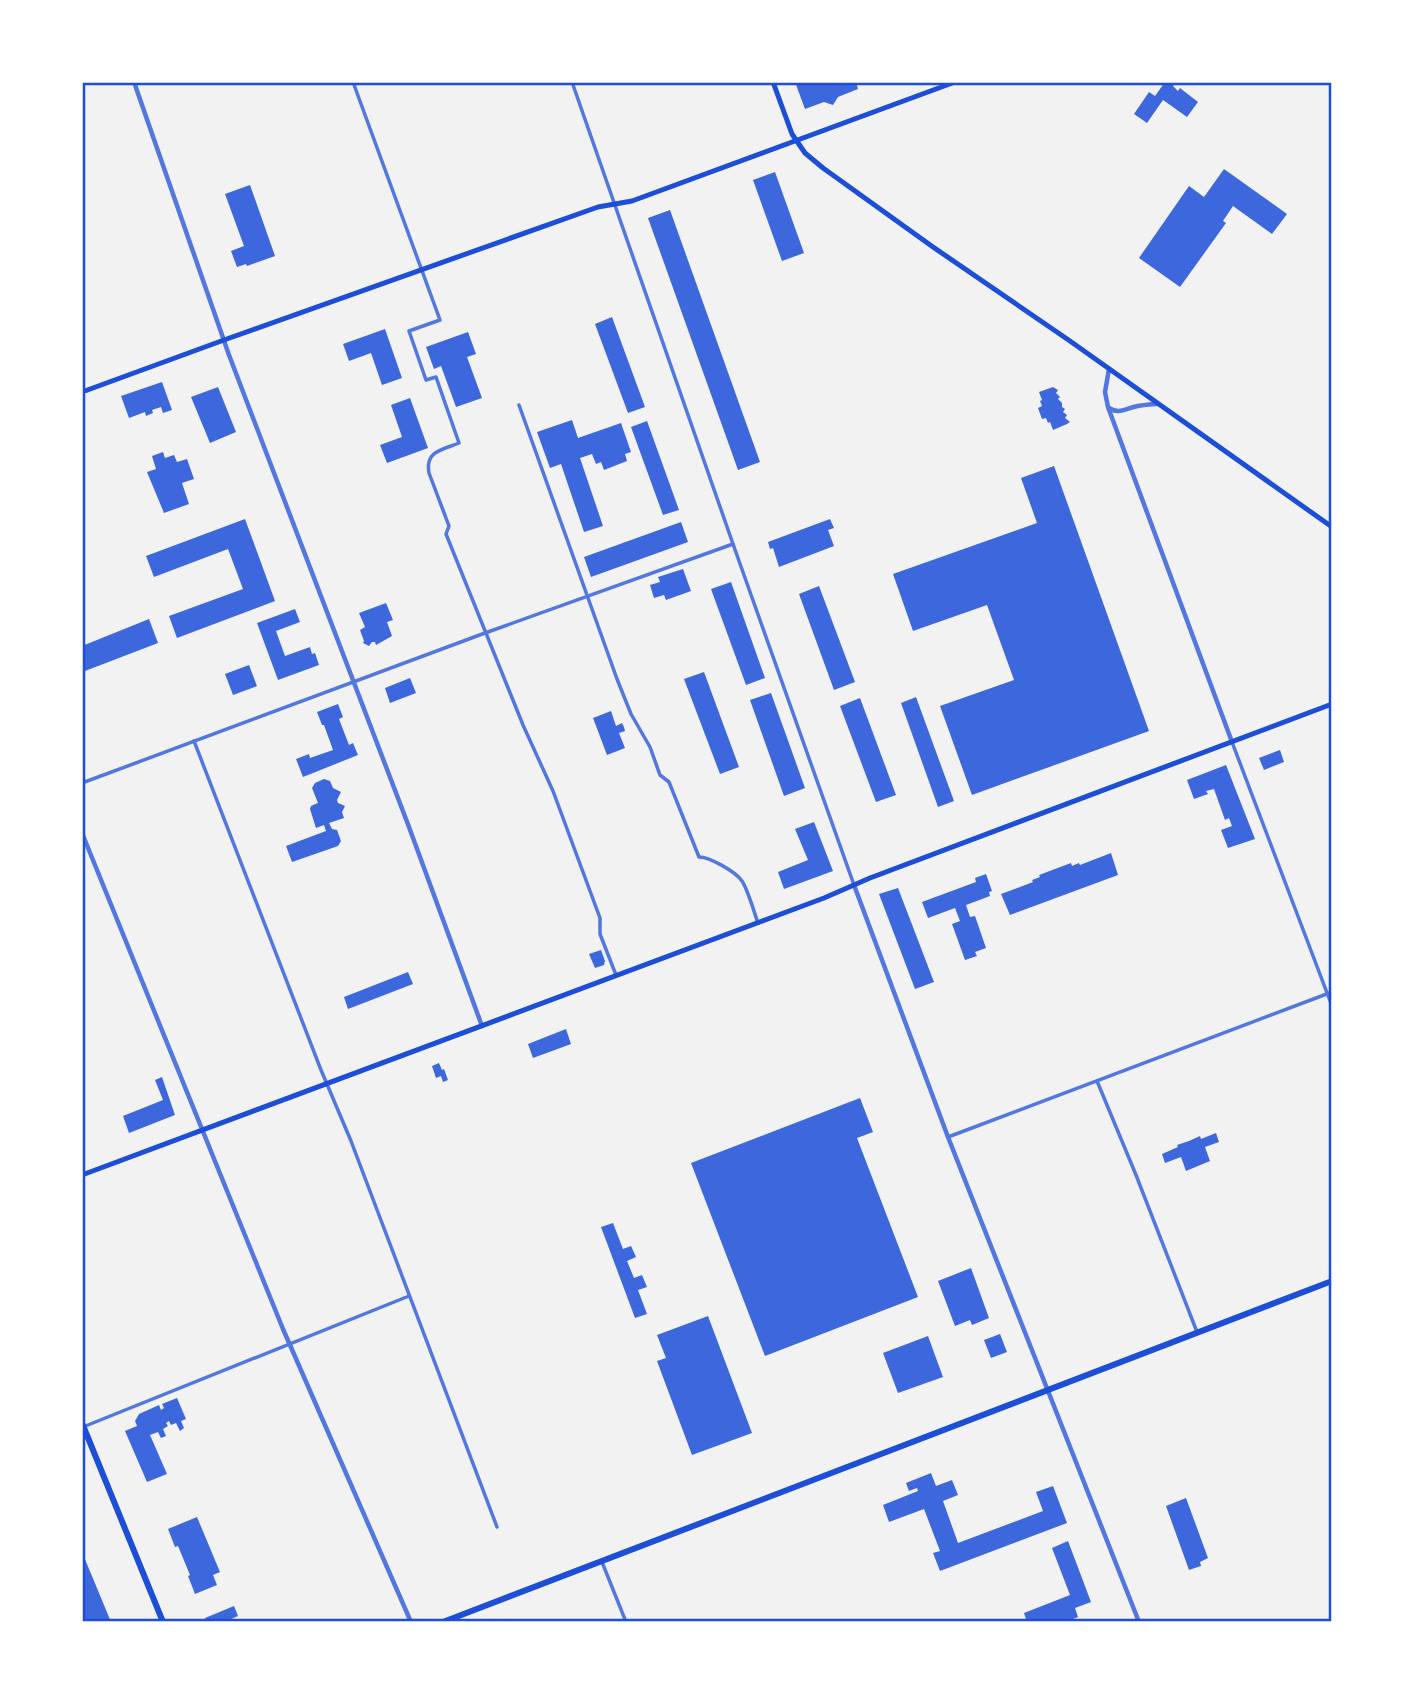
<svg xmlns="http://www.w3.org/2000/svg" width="1414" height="1704" viewBox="0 0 1414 1704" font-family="Lato,sans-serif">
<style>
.building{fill:#3d67dc}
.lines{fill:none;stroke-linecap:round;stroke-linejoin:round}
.minor{stroke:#5277de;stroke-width:3.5}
.tertiary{stroke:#5277de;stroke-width:4.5}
.secondary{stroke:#1d4ed8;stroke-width:5}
.primary{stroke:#1d4ed8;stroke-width:6}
.neatline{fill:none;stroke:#1d4ed8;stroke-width:2.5}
</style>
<rect width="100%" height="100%" fill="#f2f2f2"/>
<g class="building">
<polygon points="795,82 856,82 858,89 838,97 833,105 824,102 805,109"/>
<polygon points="1165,82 1176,82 1173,86 1178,91 1180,88 1198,102 1187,117 1163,100 1147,123 1134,114 1149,92 1155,96"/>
<polygon points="1224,169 1287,214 1272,234 1233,206 1223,221 1226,223 1180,287 1139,258 1189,186 1204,197"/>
<polygon points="775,172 804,253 782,261 753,180"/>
<polygon points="250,185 275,256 247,266 246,264 237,267 231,251 244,246 225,194"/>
<polygon points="670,210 760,462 738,470 648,218"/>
<polygon points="612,317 645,407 628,413 595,324"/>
<polygon points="385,329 402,378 382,385 371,353 349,361 343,344"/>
<polygon points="468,332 476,354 467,357 482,398 456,407 441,366 434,369 426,347"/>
<polygon points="162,382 172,410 163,413 161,407 152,410 153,413 146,416 145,412 129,418 121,396"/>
<polygon points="218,387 236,432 210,443 191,397"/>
<polygon points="1053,387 1058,390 1056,393 1060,397 1058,399 1062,403 1062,407 1065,409 1063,412 1067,415 1065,418 1070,422 1067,424 1053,430 1050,422 1048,423 1046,418 1042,419 1038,408 1042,406 1040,401 1042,400 1039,392"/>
<polygon points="410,398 428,448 387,463 380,445 402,437 391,405"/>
<polygon points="572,420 578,438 621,423 631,452 625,454 627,461 604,470 601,462 596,464 592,454 580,458 603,526 584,532 561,464 550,468 537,432"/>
<polygon points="647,421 679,510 663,515 631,427"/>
<polygon points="163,452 165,458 174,455 177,462 187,459 194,479 182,483 189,504 164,513 147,472 156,469 152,456"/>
<polygon points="1054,466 1149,731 972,795 940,706 1014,680 987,605 913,631 893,574 1037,523 1021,478"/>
<polygon points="245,519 275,601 177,638 169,616 243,589 228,549 154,577 146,556"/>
<polygon points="830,519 834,528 828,530 834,546 779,567 773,548 770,549 768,542"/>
<polygon points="681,522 688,542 591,577 584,557"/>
<polygon points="683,569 691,591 666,600 664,595 654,598 650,585 660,582 658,577"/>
<polygon points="731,582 765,678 746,685 711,589"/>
<polygon points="819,586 855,682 834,690 799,594"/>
<polygon points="386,603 393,620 387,622 392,636 376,645 375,642 372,642 369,646 363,643 364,641 360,630 365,627 359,613"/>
<polygon points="295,609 300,622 276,631 285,656 310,647 312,654 315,653 319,665 278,680 257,623"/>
<polygon points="149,619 158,643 85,671 82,665 82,646"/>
<polygon points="249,665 257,686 233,695 225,674"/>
<polygon points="704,672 739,767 720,774 684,679"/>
<polygon points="410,678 416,693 390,703 385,688"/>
<polygon points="771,693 805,788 784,796 750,700"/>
<polygon points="916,697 954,801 938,807 901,703"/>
<polygon points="860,698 896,795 876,802 840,706"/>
<polygon points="338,704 343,717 339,719 349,745 353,743 358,755 303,777 296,759 309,754 310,758 333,750 324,725 322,725 317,712"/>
<polygon points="611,711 616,726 622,723 624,727 625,731 619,733 625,748 607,755 593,718"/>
<polygon points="1280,750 1284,762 1264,770 1259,758"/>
<polygon points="1226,765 1255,839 1228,848 1221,830 1232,826 1229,818 1225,820 1214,789 1206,791 1208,794 1194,799 1187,780"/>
<polygon points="324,779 330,781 333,788 341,792 337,800 338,803 345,806 342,812 344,818 329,823 332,829 337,830 341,841 338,846 292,862 286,846 326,831 324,825 316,828 310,809 311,806 318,803 312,788 315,783"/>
<polygon points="814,822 833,871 784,889 778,872 808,860 795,829"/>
<polygon points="1111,853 1118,875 1010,915 1001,894 1033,882 1032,880 1040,877 1039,875 1071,863 1072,866 1079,863 1080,865"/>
<polygon points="986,874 992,891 989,892 990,896 966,905 970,917 975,916 986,948 975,952 977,956 965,960 952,924 960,921 955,908 928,918 922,902 976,882 975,878"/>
<polygon points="898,888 934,982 915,989 879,894"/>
<polygon points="601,950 605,961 604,965 595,968 589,954"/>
<polygon points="408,972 413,984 348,1009 344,997"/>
<polygon points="566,1029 571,1044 533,1058 528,1044"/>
<polygon points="439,1063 442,1070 444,1069 448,1080 443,1082 441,1076 436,1078 432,1066"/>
<polygon points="162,1077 175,1115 129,1133 123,1116 163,1100 155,1080"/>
<polygon points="860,1098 873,1132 857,1138 918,1297 765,1356 691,1163"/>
<polygon points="1216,1133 1219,1142 1205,1147 1210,1161 1186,1171 1181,1157 1165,1163 1162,1154 1178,1147 1177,1145 1189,1141 1200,1136 1201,1139"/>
<polygon points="613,1223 623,1249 631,1246 636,1257 627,1261 634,1278 642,1275 647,1287 638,1290 647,1314 635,1318 601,1227"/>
<polygon points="971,1268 989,1318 972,1325 970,1320 955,1326 938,1281"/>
<polygon points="708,1316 752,1433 692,1455 657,1361 666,1358 657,1335"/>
<polygon points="1000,1334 1007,1352 991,1358 984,1340"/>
<polygon points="928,1336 943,1377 898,1393 883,1353"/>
<polygon points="177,1398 186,1419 181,1421 184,1428 180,1431 176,1423 171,1425 169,1421 166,1423 168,1426 163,1429 166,1436 161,1438 158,1432 150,1435 167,1474 147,1482 125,1431 137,1426 135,1421 139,1414 159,1405 161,1410 164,1408 162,1404"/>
<polygon points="931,1473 936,1486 952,1480 958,1495 943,1501 958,1543 1043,1511 1036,1492 1053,1486 1067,1523 940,1571 933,1553 940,1551 924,1509 889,1522 883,1505 918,1491 917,1488 909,1491 906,1483"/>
<polygon points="1186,1498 1208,1558 1200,1562 1201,1566 1189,1570 1166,1506"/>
<polygon points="197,1517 220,1572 213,1575 217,1585 195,1594 188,1576 190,1575 178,1546 175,1547 168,1529"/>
<polygon points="1068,1541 1091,1602 1075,1608 1078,1617 1065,1622 1027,1622 1024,1613 1070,1595 1052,1548"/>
<polygon points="82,1552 111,1622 82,1622"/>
<polygon points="234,1606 238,1616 224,1622 207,1622 205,1618"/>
</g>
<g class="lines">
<g class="minor">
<path d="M353 82 440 320 409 331 426 380 436 377 459 443C442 450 425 451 429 473L449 526 446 534 523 725 553 791 600 918V934L616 975"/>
<polyline points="572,82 733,544 854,885"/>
<path d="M519 405 617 679 631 714 650 747 660 775 669 782 699 857C710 857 736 872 742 881 748 890 754 912 758 923"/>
<polyline points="194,741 321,1070 351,1141 497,1527"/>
<polyline points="1232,742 1332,1006"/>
<polyline points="82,783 485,633 733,544"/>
<polyline points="1097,1081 1136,1175 1197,1332"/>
<polyline points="948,1137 1332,992"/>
<polyline points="83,1427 409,1296"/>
<polyline points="602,1562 626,1622"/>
</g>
<g class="tertiary">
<polyline points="134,82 229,355 409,827 482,1026"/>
<polyline points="1109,369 1105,392 1108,407 1232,742"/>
<path d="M1109 408C1120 415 1126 408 1138 406 1144 405 1151 404 1157 404"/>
<polyline points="82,833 283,1329 411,1622"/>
<polyline points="854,885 948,1137 1139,1622"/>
</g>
<g class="secondary">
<polyline points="773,82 792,134 805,153 823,168 933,247 1070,341 1332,527"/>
<polyline points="82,392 224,340 598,207 632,201 955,82"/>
<polyline points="82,1175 824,898 870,878 1332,704"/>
</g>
<g class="primary">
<polyline points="82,1423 163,1622"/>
<polyline points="443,1622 1332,1281"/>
</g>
</g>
<rect width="1414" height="1704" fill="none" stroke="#ffffff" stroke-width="168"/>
<rect x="84" y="84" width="1246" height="1536" class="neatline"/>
</svg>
